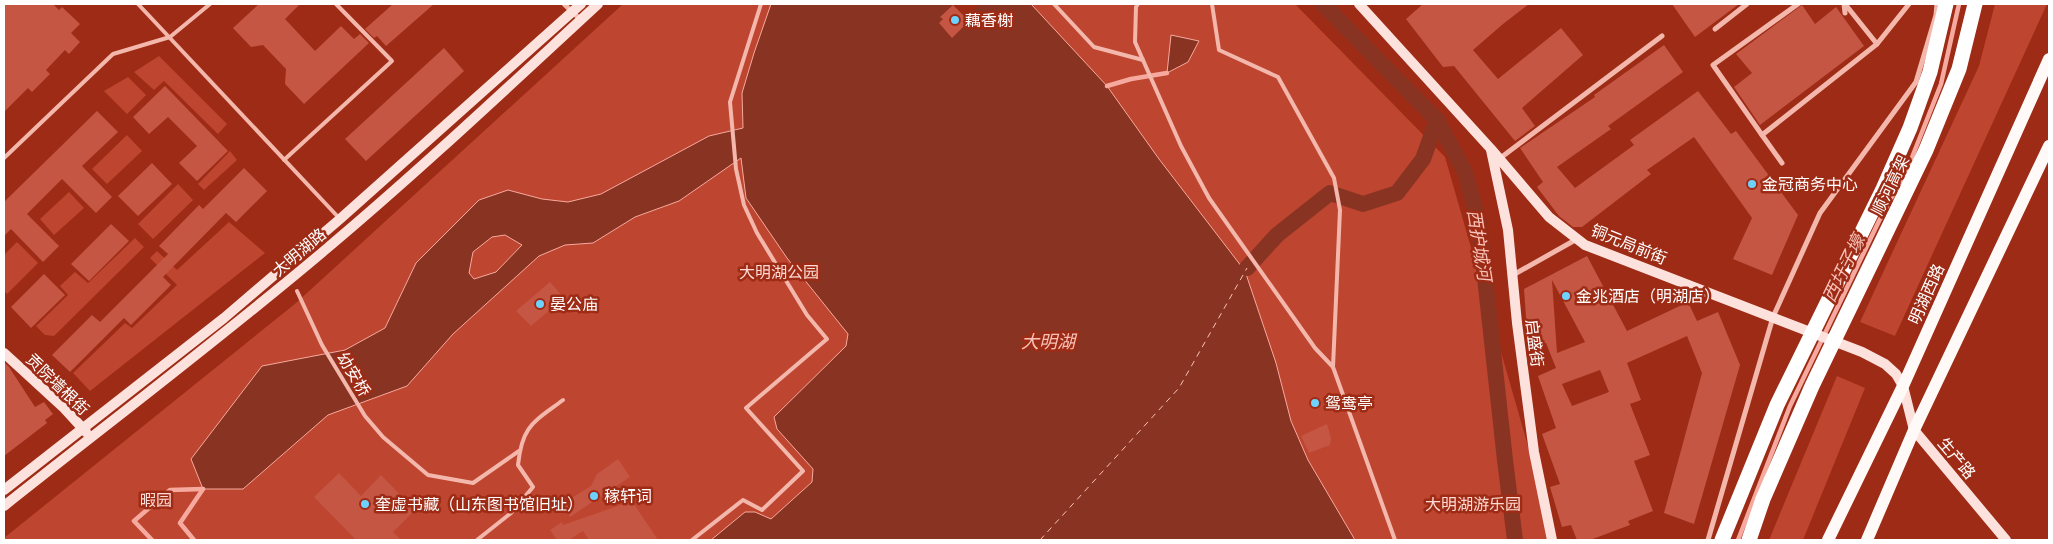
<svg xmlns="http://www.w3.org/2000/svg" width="2053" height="544" viewBox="0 0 2053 544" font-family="Manrope,'Noto Sans SC',sans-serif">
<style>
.green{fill:#be452f}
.water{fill:#893322;stroke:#f6aa9f;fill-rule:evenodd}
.pier{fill:#9d2b15}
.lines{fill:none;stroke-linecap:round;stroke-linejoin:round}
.stream{stroke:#f6aa9f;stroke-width:4.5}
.canal{stroke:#893322;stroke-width:16}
.ferry{stroke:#f9c2b9;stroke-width:1;stroke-dasharray:6 5;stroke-linecap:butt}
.building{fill:#c55643;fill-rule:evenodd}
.lane{stroke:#f3b7ac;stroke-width:4}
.street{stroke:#f3b7ac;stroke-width:5}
.secondary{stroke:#fde1dc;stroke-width:10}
.primary{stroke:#fffaf8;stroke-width:12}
.highway-bridge{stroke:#fff;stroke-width:15}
.poi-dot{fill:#6ed2ff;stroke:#9d2b15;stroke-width:2}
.labels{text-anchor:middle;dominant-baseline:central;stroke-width:5;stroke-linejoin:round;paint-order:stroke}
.poi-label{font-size:16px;fill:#fff;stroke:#9d2b15;text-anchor:start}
.street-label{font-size:16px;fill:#fff;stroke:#9d2b15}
.park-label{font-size:16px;fill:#fddad4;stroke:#9d2b15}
.water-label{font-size:18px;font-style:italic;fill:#f9c2b9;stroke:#9d2b15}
</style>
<rect width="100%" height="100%" fill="#9d2b15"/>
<g class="green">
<polygon points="623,4 1295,4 1445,157 1555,540 4,540 4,538 296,303"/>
<polygon points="1995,4 2047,4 1895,336 1860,322 1979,66"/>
<polygon points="159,56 227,124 218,134 164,81 154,90 134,72"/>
<polygon points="128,77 146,95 127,114 104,91"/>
<polygon points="127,135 142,151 107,184 92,169"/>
<polygon points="230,151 237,160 204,190 198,184"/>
<polygon points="178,184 193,200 153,239 138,224"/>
<polygon points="69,192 84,208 54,235 40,219"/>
<polygon points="229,222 265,253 90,391 73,373 125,323 132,328 177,285 150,258 157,251 177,270"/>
<polygon points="135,238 144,247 54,336 45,335 36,326 68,295 60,286 75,272 88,283"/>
<polygon points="17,242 38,263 7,294 4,291 4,255"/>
<polygon points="1837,376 1865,388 1803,540 1769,540"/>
</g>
<g class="water">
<path d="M771 4H1031L1107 86 1159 159 1245 271 1276 363 1291 421 1308 460 1355 540H711L745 512H755L771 519 812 482 813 469 777 429 774 417 846 346 848 334 787 258 746 198 741 158 679 201 635 217 593 243 565 245 539 256 453 334 407 386 328 415 243 489H203L191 459 262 366 345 350 385 328 416 263 479 200 508 190 542 199 568 202 601 194 709 136 743 128 742 93 754 53ZM505 235 522 245 496 272 474 279 469 273 473 252 492 237Z"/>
<polygon points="1171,35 1199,41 1188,62 1167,73"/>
</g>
<polygon class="pier" points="954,4 980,4 969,15 972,19 952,38 939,23 943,19 941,17"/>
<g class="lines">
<g class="stream">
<polyline points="1107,86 1131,79 1167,73"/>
<polyline points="152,540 134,521 170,490 203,489"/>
<polyline points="194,540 180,523 203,489"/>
<polyline points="1738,540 1790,406 1879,221 1909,165 1941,84 1959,4"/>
</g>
<g class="canal">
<polyline points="1323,4 1437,120 1465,172 1479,223 1505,460 1515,540"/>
<polyline points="1247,268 1277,235 1330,193 1363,204 1397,193 1423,159 1437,120"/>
</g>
<polyline class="ferry" points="1040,540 1179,388 1247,268"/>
</g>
<g class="building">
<polygon points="4,4 53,4 59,10 62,7 80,24 71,33 80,42 69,54 65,50 46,70 50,74 32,92 28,88 4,112"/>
<polygon points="259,4 300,4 285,19 315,51 341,26 354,39 360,34 369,43 304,104 285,84 286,69 263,45 251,47 233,28"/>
<polygon points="393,4 434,4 386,46 377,36 374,38 365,29"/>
<polygon points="1423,4 1529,4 1503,24 1473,50 1498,79 1561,28 1583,55 1522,108 1535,126 1515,141 1454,66 1443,67 1406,19"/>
<polygon points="1672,4 1739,4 1695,37"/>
<polygon points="953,5 969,21 952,38 939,23 943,19 940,17"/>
<polygon points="1802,5 1815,24 1836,7 1864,46 1760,125 1734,87 1752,73 1736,54"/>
<polygon points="1664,45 1683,72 1608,126 1611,129 1557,167 1575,188 1634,145 1630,140 1698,91 1731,134 1736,131 1798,215 1772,275 1733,259 1752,218 1694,137 1647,170 1651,174 1582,227 1573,227 1559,216 1537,187 1543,182 1520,148 1595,97 1594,95"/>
<polygon points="444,48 464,71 366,161 345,139"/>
<polygon points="165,86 228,151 197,181 179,163 197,146 168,117 149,134 133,117"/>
<polygon points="97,111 118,132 82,166 112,197 96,213 62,179 27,214 59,246 43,262 11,229 4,236 4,202"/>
<polygon points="152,163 172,184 138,216 118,196"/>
<polygon points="244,168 267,191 236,222 226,213 163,277 171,285 131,325 124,318 70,372 52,355 92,315 100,322 168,254 159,246 199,205 203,209"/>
<polygon points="111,224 129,241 89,281 71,264"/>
<path d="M1587 256 1627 331 1688 302 1697 321 1718 312 1740 365 1694 524 1664 513 1702 373 1687 336 1627 363 1641 400 1630 404 1650 455 1634 461 1653 511 1628 521 1630 525 1590 540H1577L1571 525 1562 527 1550 487 1560 484 1542 434 1556 428 1538 376 1556 368 1546 343 1528 345 1524 289ZM1552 280 1585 342 1557 353ZM1600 370 1609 392 1572 406 1562 384Z"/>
<polygon points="44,274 65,295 31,328 11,307"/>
<polygon points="550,282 564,298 531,326 516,311"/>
<polygon points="4,362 9,367 35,407 44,402 53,414 45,420 47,423 4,456"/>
<polygon points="1327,424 1331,438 1330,445 1309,453 1301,436"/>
<polygon points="618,459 630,477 570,517 562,504 591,486 597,474"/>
<polygon points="339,473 361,496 381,475 415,510 393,532 401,540 356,540 314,497"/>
<polygon points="632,501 658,540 589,540 583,531 569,540 557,540 550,530 562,522 563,525"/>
</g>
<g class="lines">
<g class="lane">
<polyline points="138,4 340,219"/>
<polyline points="1054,4 1094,47 1143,60"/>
<polyline points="1138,4 1136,7 1135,42 1181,146 1209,198 1315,348 1333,367 1395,540"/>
<polyline points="1212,4 1219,50 1278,77 1334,178 1340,210 1333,367"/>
<polyline points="4,158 113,54 170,37 210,4"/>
<polyline points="284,160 392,61 336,4"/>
<polyline points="297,291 322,345 365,416 383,437 428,475 473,483 519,451"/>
<path d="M477 540 511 513 533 487 518 465C522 425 534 422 563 400"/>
<polyline points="692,540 743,500 762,510 803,471 746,408 827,339 807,315 757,233 744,205 736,169 730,102 761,4"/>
</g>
<g class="street">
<polyline points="564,4 581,20"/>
<polyline points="1844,4 1845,13"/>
<polyline points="1845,4 1877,44"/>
<polyline points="1715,29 1747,4"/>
<polyline points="1762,135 1713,65 1798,4"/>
<polyline points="1499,159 1662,36"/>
<polyline points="1782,163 1762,135 1877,44 1909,4"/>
<polyline points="1513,275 1577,239"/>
<polyline points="1708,540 1773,317 1820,213 1916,82 1936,15 1937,4"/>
</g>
<g class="secondary">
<polyline points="1359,4 1491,149 1549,217 1585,245 1862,352 1885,364 1896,374 1903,386 1914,430 2006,540"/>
<polyline points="1491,150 1508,230 1517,323 1534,452 1552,540"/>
<polyline points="4,353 64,408 86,432"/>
<polyline points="4,490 224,318 340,219 581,4"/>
<path d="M4 506C111 421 221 338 325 250 419 171 508 87 598 4"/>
</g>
<g class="primary">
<polyline points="1828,540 1903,386 2049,59"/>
<polyline points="1867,540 1914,430 2049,146"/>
</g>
<g class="highway-bridge">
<polyline points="1722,540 1777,405 1883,189 1910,128 1930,72 1946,4"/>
<polyline points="1749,540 1763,499 1812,386 1926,150 1959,69 1975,4"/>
</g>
</g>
<g class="poi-dot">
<circle cx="955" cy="20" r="5"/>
<circle cx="1752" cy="184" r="5"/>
<circle cx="1566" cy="296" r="5"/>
<circle cx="540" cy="304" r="5"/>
<circle cx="1315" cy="403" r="5"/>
<circle cx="594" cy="496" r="5"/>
<circle cx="365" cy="504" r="5"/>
</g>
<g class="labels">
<g class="poi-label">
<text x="965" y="20">藕香榭</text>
<text x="1762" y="184">金冠商务中心</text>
<text x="1576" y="296">金兆酒店（明湖店）</text>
<text x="550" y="304">晏公庙</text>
<text x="1325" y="403">鸳鸯亭</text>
<text x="604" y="496">稼轩词</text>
<text x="375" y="504">奎虚书藏（山东图书馆旧址）</text>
</g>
<g class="street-label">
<text transform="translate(1890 185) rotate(-64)">顺河高架</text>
<text transform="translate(1629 244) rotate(22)">铜元局前街</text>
<text transform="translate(299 252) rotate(-40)">大明湖路</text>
<text transform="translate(1926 294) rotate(-66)">明湖西路</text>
<text transform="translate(1535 343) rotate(83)">启盛街</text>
<text transform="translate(354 374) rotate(59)">幼安桥</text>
<text transform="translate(58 384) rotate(44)">贡院墙根街</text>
<text transform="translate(1957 458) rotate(50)">生产路</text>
</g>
<g class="park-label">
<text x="779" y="272">大明湖公园</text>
<text x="156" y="500">暇园</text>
<text x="1473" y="504">大明湖游乐园</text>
</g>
<g class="water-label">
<text transform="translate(1480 245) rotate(81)">西护城河</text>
<text transform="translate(1843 268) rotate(-64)">西圩子壕</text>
<text x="1048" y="341">大明湖</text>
</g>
</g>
<rect width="2053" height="544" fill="none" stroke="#ffffff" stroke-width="10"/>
</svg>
